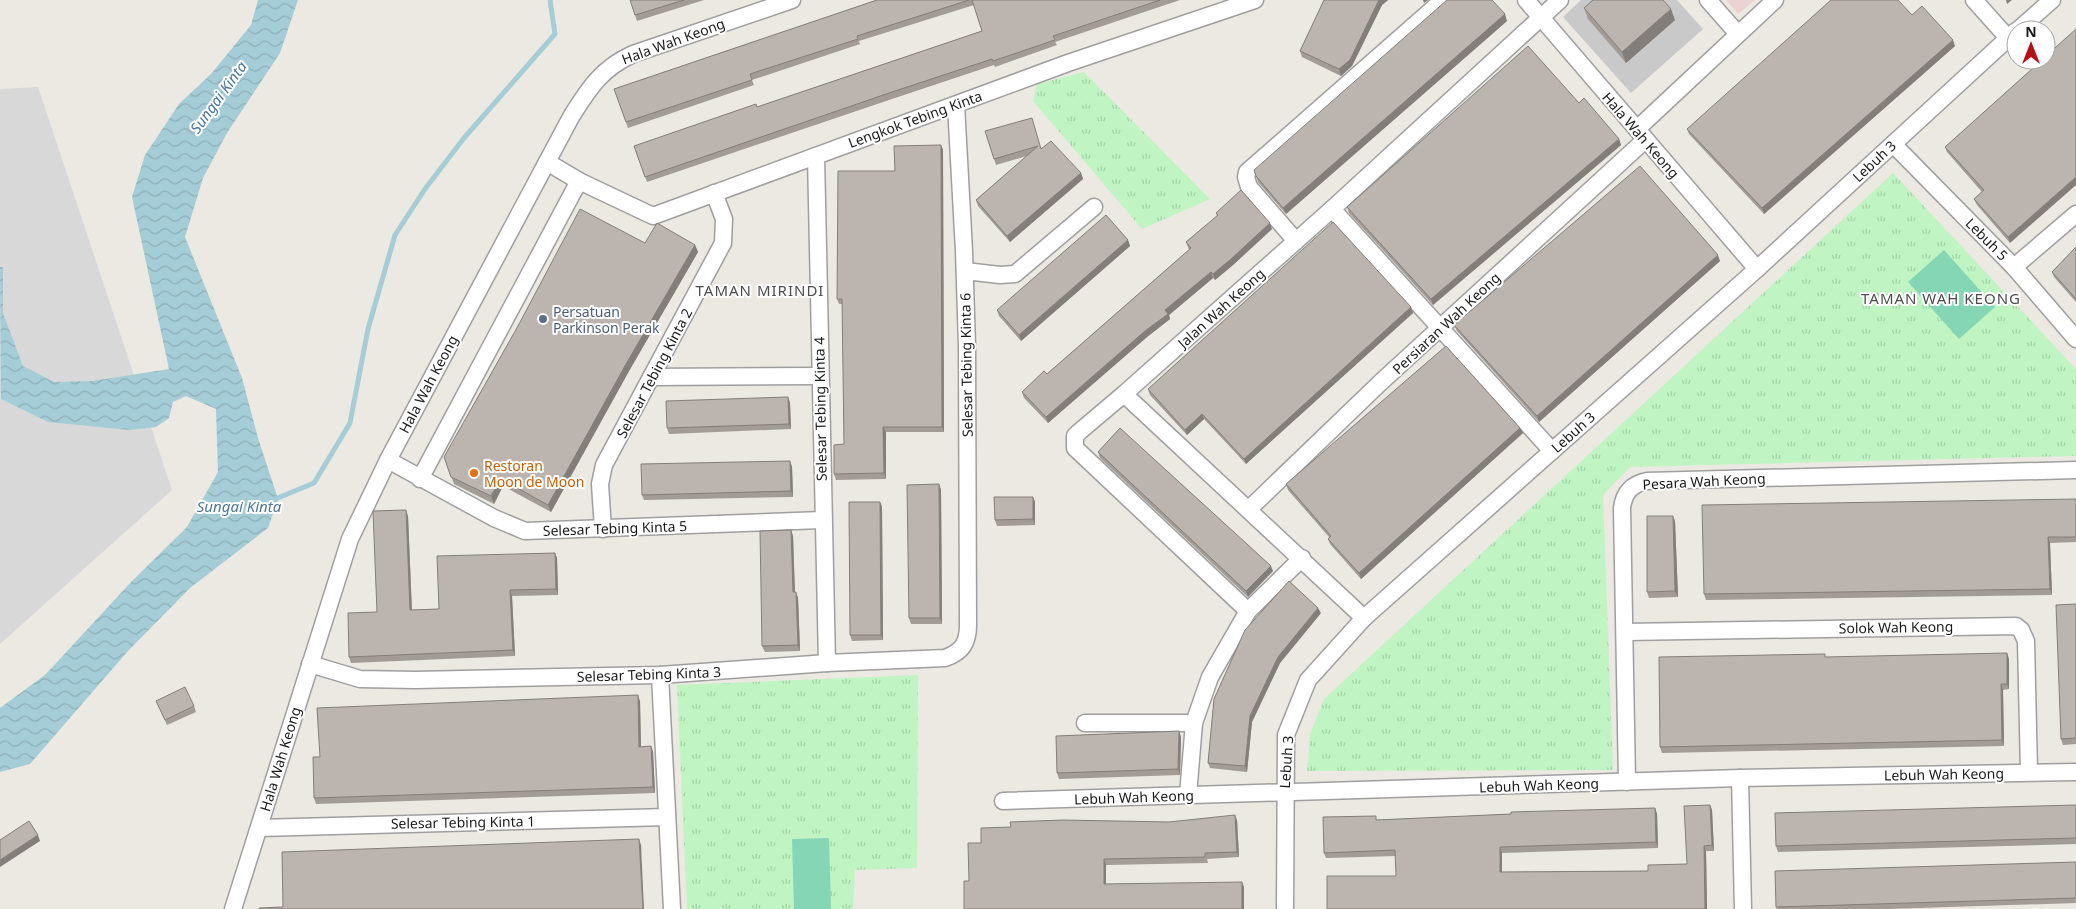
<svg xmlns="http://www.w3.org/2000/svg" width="2076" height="909" viewBox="0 0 2076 909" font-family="'Noto Sans',sans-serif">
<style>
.residential{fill:#d9d8d8}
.commercial{fill:#ecd2d1}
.religious{fill:#c9c9c9}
.park{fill:url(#park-tufts)}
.pitch{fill:#84d6b4}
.water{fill:url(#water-waves)}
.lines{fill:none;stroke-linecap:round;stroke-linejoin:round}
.stream{stroke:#a5cdd7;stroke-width:5}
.minor-casing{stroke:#9f9f9f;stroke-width:19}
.minor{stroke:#fff;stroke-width:16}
.wall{fill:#a29b96}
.shaded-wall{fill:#847e7a}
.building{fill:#bcb4af;stroke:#847e7a}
.service-dot{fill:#5c6f8a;stroke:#fff;stroke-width:2}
.food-dot{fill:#e8710a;stroke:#fff;stroke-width:2}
.labels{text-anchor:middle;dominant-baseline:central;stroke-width:4;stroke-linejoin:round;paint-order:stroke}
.street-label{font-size:14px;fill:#1b1b1b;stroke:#fff}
.service-label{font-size:14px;fill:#4e5e75;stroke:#fff;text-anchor:start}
.food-label{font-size:14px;fill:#c56008;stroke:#fff;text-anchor:start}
.water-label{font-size:15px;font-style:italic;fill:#4d779c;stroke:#fff}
.neighbourhood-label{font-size:15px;letter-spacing:1px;fill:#4e4e4e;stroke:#fff}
</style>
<defs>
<pattern id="park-tufts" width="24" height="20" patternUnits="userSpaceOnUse" patternTransform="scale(1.25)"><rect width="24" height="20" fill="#c0f4c3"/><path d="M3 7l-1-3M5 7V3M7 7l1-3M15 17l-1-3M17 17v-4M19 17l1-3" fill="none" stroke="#a4d1a7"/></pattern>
<pattern id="water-waves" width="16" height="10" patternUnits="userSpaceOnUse" patternTransform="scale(1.25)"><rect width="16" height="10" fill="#a5cdd7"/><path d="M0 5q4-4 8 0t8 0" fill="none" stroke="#8dafb8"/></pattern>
</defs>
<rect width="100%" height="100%" fill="#ece8e2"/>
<polygon class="residential" points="38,87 172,490 0,644 0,89"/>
<polygon class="commercial" points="1726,0 1755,0 1738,14"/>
<polygon class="religious" points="1581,0 1677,0 1703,29 1631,93 1563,17"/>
<g class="park">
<polygon points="1084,72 1210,199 1142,229 1033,101 1037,84"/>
<polygon points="1893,173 2076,369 2076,456 1630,467 1603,495 1613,770 1307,771 1310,734 1324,699"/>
<polygon points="918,675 917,868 855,870 853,909 687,909 677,685"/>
</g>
<g class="pitch">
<polygon points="1944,250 1995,307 1959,339 1908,282"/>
<polygon points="829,838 831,909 794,909 792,839"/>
</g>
<polygon class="water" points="258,0 298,0 280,53 227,133 203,178 185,237 242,378 258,438 278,499 268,528 190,588 128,651 30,764 0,772 0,708 45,675 132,581 187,527 218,472 216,409 186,396 173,402 169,418 156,427 129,430 48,422 1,399 0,267 3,267 3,313 23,366 54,382 92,381 169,369 132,197 145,155 179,104 211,74 251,25"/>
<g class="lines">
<polyline class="stream" points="273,500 314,483 350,423 368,329 395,235 425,189 464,138 555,34 550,0"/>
<g class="minor-casing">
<g id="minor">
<polyline points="1526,0 1757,269"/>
<polyline points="1708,0 1738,34"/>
<polyline points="1974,0 2008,38"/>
<polyline points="2018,30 2052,0"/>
<polyline points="1637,129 1775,0"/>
<polyline points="1893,144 2014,267 2076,339"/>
<polyline points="816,156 827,663"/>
<polyline points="547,162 579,181 653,216 1068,63 1255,0"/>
<polyline points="1332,209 1552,451"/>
<polyline points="1296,241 1249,187 1246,177 1247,172 1443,0"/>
<polyline points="2014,267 2076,214"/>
<polyline points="965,271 1000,275 1015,274 1094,207"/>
<polyline points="651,377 820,376"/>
<polyline points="1124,394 1079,432 1075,436 1075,448 1248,611"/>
<polyline points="388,460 494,518 525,531 822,520"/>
<polyline points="420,479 579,181"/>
<polyline points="1249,509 1381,382 1645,140"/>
<polyline points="603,529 600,484 604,465 723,243 724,219 714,193"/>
<polyline points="1364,618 1124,394 1332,209 1560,0"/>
<polyline points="1625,632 2016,626 2021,630 2026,641 2029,772"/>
<path d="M310 664 360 679 415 680 660 675 827 663 945 658C962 652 968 643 968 625L967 346 964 251 956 105"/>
<polyline points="660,675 672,909"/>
<polyline points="1085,723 1194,723"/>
<polyline points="1740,778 1743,909"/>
<path d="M1627 782 1622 508C1624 492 1632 484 1647 481L2076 470"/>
<polyline points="1188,795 1194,723 1210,677 1248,611 1302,558"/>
<polyline points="1003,801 1740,778 2076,772"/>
<polyline points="259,828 667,817"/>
<path d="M233 909 350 539 388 460 571 117C589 88 602 68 633 54L792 0"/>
<polyline points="1285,909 1286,735 1308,680 1364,618 1757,269 2016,31"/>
</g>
</g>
<use href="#minor" class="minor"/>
</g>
<g class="wall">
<polygon points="630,0 704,0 637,21"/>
<polygon points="877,0 1180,0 1055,42 1057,45 995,67 994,65 892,99 647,182 634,146 757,107 982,31 974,5 859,41 860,44 752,80 754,85 628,128 614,89"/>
<polygon points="1324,0 1388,0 1382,5 1352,66 1341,76 1302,57 1300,51"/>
<polygon points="1584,8 1675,20 1626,63 1588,19"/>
<polygon points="1912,15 1955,46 1764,214 1689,134 1687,129"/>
<polygon points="1507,21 1286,214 1258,182 1254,170"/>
<polygon points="2042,60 2010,243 1977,205 1974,199 1982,192 1947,152 1945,147"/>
<polygon points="1579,103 1619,139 1621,145 1433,305 1349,213 1347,207"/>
<polygon points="985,131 1042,149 1081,173 1083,179 1010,242 978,206 976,200 1027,156 996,165"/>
<polygon points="941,145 943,150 944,432 886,432 886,479 836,480 834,474 844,444 843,304 839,304 837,299 895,171"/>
<polygon points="1216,213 1272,229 1233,265 1215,280 1213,278 1169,315 1170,319 1147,337 1048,423 1024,398 1022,392 1047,374 1189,250 1186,242 1217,216"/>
<polygon points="1128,240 1130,246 1021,341 999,316 997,310"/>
<polygon points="645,243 695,245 698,252 629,371 551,512 503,486 494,504 454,484 444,457"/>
<polygon points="2076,247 2076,302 2054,277 2052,272"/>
<polygon points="1720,261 1539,422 1457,331 1454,325"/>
<polygon points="1411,307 1413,313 1246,464 1204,419 1187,435 1150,395 1148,389"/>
<polygon points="788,397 790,403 791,429 669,434 667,428"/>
<polygon points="1520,428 1523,433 1361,579 1330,544 1328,539 1329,537 1288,490 1286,484"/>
<polygon points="1098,452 1273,571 1248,597 1100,458"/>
<polygon points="790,461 792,467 793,497 644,500 642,495"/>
<polygon points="939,484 941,490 942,624 911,624 909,618"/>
<polygon points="1033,497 1035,502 1035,525 997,526 995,520"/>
<polygon points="2076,499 2076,542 2050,543 2052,595 1706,600 1704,594"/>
<polygon points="880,502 882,507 883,640 852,641 850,635"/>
<polygon points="408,516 412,610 439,609 555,553 557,558 558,595 512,596 515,656 351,663 349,657 377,612"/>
<polygon points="1675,521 1678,597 1649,598 1647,592"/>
<polygon points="791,530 793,536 795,592 798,598 800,651 765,652 762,646"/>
<polygon points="2076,604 2076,744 2063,745 2061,739"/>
<polygon points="1321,613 1280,663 1252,722 1247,772 1210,768 1208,763 1214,699"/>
<polygon points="1825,657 2009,659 2009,689 2003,690 2004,746 1662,753 1660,747"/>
<polygon points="156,701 194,706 196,712 167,725"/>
<polygon points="640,701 641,747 651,746 653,752 655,793 316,804 314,798 320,757"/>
<polygon points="1179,731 1181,737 1180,775 1059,779 1057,773"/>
<polygon points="1710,805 1712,810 1714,851 1706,851 1707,909 1327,909 1396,876 1396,856 1326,858 1324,853 1377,820 1655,808 1657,814 1658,848 1502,853 1502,872 1648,871 1687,864"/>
<polygon points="2076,805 2076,844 1778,852 1776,846"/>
<polygon points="1237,820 1239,857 1207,859 1208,863 1106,865 1106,884 1244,887 1244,909 969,881 981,843 1011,827"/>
<polygon points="2076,862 2076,903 1888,909 1777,909 1776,907"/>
</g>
<g class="shaded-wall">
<polygon points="1379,0 1388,0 1382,5 1352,66 1341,76 1339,69"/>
<polygon points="1423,0 1428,0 1424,3"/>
<polygon points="2006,0 2012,0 2007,4"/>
<polygon points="1671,9 1675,20 1626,63 1622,52"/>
<polygon points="1505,14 1507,21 1286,214 1283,208"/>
<polygon points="1953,40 1955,46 1764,214 1762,208"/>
<polygon points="1619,139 1621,145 1433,305 1431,299"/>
<polygon points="941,145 943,150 944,432 942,427"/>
<polygon points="1081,173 1083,179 1010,242 1007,236"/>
<polygon points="2076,177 2076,185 2010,243 2008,237"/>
<polygon points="1270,223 1272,229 1233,265 1215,280 1213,274"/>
<polygon points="1128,240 1130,246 1021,341 1019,335"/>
<polygon points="695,245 698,252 629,371 551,512 548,505 626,364"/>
<polygon points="1718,255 1720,261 1539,422 1537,416"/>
<polygon points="1211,272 1213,278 1169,315 1170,319 1147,337 1048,423 1046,417 1165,310"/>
<polygon points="1411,307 1413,313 1246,464 1244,459"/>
<polygon points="788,397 790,403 791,429 789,424"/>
<polygon points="1202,414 1204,419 1187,435 1185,430"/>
<polygon points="883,427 886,432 886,479 884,473"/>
<polygon points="1520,428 1523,433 1361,579 1359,573"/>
<polygon points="790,461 792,467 793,497 791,491"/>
<polygon points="501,479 503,486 494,504 491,496"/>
<polygon points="939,484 941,490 942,624 940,618"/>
<polygon points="1033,497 1035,502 1035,525 1033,519"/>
<polygon points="880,502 882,507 883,640 881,635"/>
<polygon points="406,510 408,516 412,616 410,610"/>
<polygon points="1673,516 1675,521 1678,597 1675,591"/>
<polygon points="791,530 793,536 795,598 793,592"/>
<polygon points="2048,537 2050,543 2052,595 2050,589"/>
<polygon points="555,553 557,558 558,595 556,589"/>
<polygon points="1271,566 1273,571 1248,597 1246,591"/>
<polygon points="510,590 512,596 515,656 513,650"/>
<polygon points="796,592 798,598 800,651 798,645"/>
<polygon points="1318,608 1321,613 1280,663 1252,722 1247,772 1245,766 1250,716 1278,657"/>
<polygon points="2007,653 2009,659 2009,689 2007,684"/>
<polygon points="2001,684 2003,690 2004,746 2002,740"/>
<polygon points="638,695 640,701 641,752 639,747"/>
<polygon points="1179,731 1181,737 1180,775 1178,769"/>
<polygon points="651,746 653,752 655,793 653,787"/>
<polygon points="1710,805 1712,810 1714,851 1712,845"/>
<polygon points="1655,808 1657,814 1658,848 1656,842"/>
<polygon points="1235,815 1237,820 1239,857 1237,852"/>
<polygon points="38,835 40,841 0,867 0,860"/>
<polygon points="639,839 641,845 644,909 643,909"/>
<polygon points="1704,846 1706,851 1707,909 1705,909"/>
<polygon points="1500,847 1502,853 1502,878 1500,872"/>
<polygon points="1104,859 1106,865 1106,889 1104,884"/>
<polygon points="1242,882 1244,887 1244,909 1242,909"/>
</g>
<g class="building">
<polygon points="630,0 684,0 635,15"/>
<polygon points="877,0 969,0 857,36 858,39 750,74 752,80 626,122 614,89"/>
<polygon points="972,0 1160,0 1053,36 1055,40 993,61 992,59 889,93 645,177 634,146 756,104 757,107 982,31"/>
<polygon points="1324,0 1379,0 1350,60 1339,69 1300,51"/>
<polygon points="1447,0 1492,0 1505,14 1283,208 1256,176 1254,170"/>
<polygon points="1593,0 1663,0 1671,9 1622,52 1584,8"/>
<polygon points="1831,0 1898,0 1912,15 1922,6 1953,40 1762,208 1687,129"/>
<polygon points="2076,29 2076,177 2008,237 1974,199 1984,190 1945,147 2042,60 2046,60 2046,56"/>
<polygon points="1528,46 1579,103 1584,98 1619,139 1431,299 1347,207"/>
<polygon points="1032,118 1041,149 1051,141 1081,173 1007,236 976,200 1038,146 994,159 985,131"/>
<polygon points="941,145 942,427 883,427 884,473 834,474 834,445 844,444 842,299 837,299 838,171 895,171 894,146"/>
<polygon points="1640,166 1718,255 1537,416 1454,325"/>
<polygon points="1241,190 1270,223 1231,259 1213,274 1211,272 1165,310 1168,314 1145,331 1046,417 1022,392 1044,371 1047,374 1191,248 1186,242 1218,215 1216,213"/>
<polygon points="580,209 645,243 657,223 695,245 626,364 548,505 501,479 491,496 451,477 444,457 518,326"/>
<polygon points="1106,215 1128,240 1019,335 997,310"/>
<polygon points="1333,222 1411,307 1244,459 1202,414 1185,430 1148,389"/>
<polygon points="2076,247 2076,299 2052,272"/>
<polygon points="1446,346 1520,428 1359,573 1328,539 1331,536 1286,484"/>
<polygon points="788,397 789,424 667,428 666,401"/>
<polygon points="1120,428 1271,566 1246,591 1098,452"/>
<polygon points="790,461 791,491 642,495 641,464"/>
<polygon points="939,484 940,618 909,618 907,485"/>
<polygon points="994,497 1033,497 1033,519 995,520"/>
<polygon points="2076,499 2076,537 2048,537 2050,589 1704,594 1702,505"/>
<polygon points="849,502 880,502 881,635 850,635"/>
<polygon points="406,510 410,610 439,609 437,556 555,553 556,589 510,590 513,650 349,657 348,613 377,612 373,511"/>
<polygon points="1647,516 1673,516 1675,591 1647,592"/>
<polygon points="791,530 793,592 796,592 798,645 762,646 760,531"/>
<polygon points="1289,581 1318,608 1278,657 1250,716 1245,766 1208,763 1214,699 1245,630"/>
<polygon points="2076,604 2076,738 2061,739 2056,605"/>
<polygon points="2007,653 2007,684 2001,684 2002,740 1660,747 1659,657 1825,654 1825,657"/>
<polygon points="185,687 194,706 165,720 156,701"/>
<polygon points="638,695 639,747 651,746 653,787 314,798 313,757 320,757 317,708"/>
<polygon points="1179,731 1178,769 1057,773 1056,736"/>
<polygon points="1710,805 1712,845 1704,846 1705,909 1327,909 1327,876 1396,876 1395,850 1324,853 1323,817 1376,816 1376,820 1511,814 1511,812 1655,808 1656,842 1500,847 1500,872 1648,871 1648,865 1687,864 1684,806"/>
<polygon points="2076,805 2076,838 1776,846 1775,813"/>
<polygon points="1235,815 1237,852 1205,853 1205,857 1104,859 1104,884 1242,882 1242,909 964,909 964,881 969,881 968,843 981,843 981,828 1011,827 1010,822 1063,820 1169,822"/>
<polygon points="29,821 38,835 0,860 0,840"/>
<polygon points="639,839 643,909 259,909 259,908 283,907 282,852"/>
<polygon points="2076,862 2076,898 1776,907 1775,871"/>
</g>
<circle class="service-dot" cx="543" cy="319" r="5"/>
<circle class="food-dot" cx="474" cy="473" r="5"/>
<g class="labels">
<g class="street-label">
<text transform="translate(673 41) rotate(-20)">Hala Wah Keong</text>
<text transform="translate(915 119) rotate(-20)">Lengkok Tebing Kinta</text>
<text transform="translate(1641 135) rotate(49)">Hala Wah Keong</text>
<text transform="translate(1874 161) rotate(-43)">Lebuh 3</text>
<text transform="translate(1987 239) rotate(45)">Lebuh 5</text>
<text transform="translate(1221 308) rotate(-42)">Jalan Wah Keong</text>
<text transform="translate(1446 323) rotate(-43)">Persiaran Wah Keong</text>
<text transform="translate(966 365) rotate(-91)">Selesar Tebing Kinta 6</text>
<text transform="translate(654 373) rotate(-62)">Selesar Tebing Kinta 2</text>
<text transform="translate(428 384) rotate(-62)">Hala Wah Keong</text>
<text transform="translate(820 409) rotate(-91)">Selesar Tebing Kinta 4</text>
<text transform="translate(1573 432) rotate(-42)">Lebuh 3</text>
<text transform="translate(1704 481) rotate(-3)">Pesara Wah Keong</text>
<text transform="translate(615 528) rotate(-2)">Selesar Tebing Kinta 5</text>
<text transform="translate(1896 627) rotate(-1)">Solok Wah Keong</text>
<text transform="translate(649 674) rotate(-2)">Selesar Tebing Kinta 3</text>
<text transform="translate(280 759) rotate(-73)">Hala Wah Keong</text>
<text transform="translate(1286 762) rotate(-86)">Lebuh 3</text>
<text transform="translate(1944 774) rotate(-1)">Lebuh Wah Keong</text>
<text transform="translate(1539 785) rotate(-2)">Lebuh Wah Keong</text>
<text transform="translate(1134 797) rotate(-2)">Lebuh Wah Keong</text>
<text transform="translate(463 822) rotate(-1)">Selesar Tebing Kinta 1</text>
</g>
<g class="service-label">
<text x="553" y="311">Persatuan<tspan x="553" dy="16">Parkinson Perak</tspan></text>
</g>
<g class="food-label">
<text x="484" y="465">Restoran<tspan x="484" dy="16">Moon de Moon</tspan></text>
</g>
<g class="water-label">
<text transform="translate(218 97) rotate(-54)">Sungai Kinta</text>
<text x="239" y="506">Sungai Kinta</text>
</g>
<g class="neighbourhood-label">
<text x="760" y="290">TAMAN MIRINDI</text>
<text x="1941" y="298">TAMAN WAH KEONG</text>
</g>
</g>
<g transform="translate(2031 45)"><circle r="24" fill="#ffffff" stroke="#a4a4a4"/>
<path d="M0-4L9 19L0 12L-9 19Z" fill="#b80f14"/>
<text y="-8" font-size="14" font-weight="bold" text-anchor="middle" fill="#1b1b1b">N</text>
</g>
</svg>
